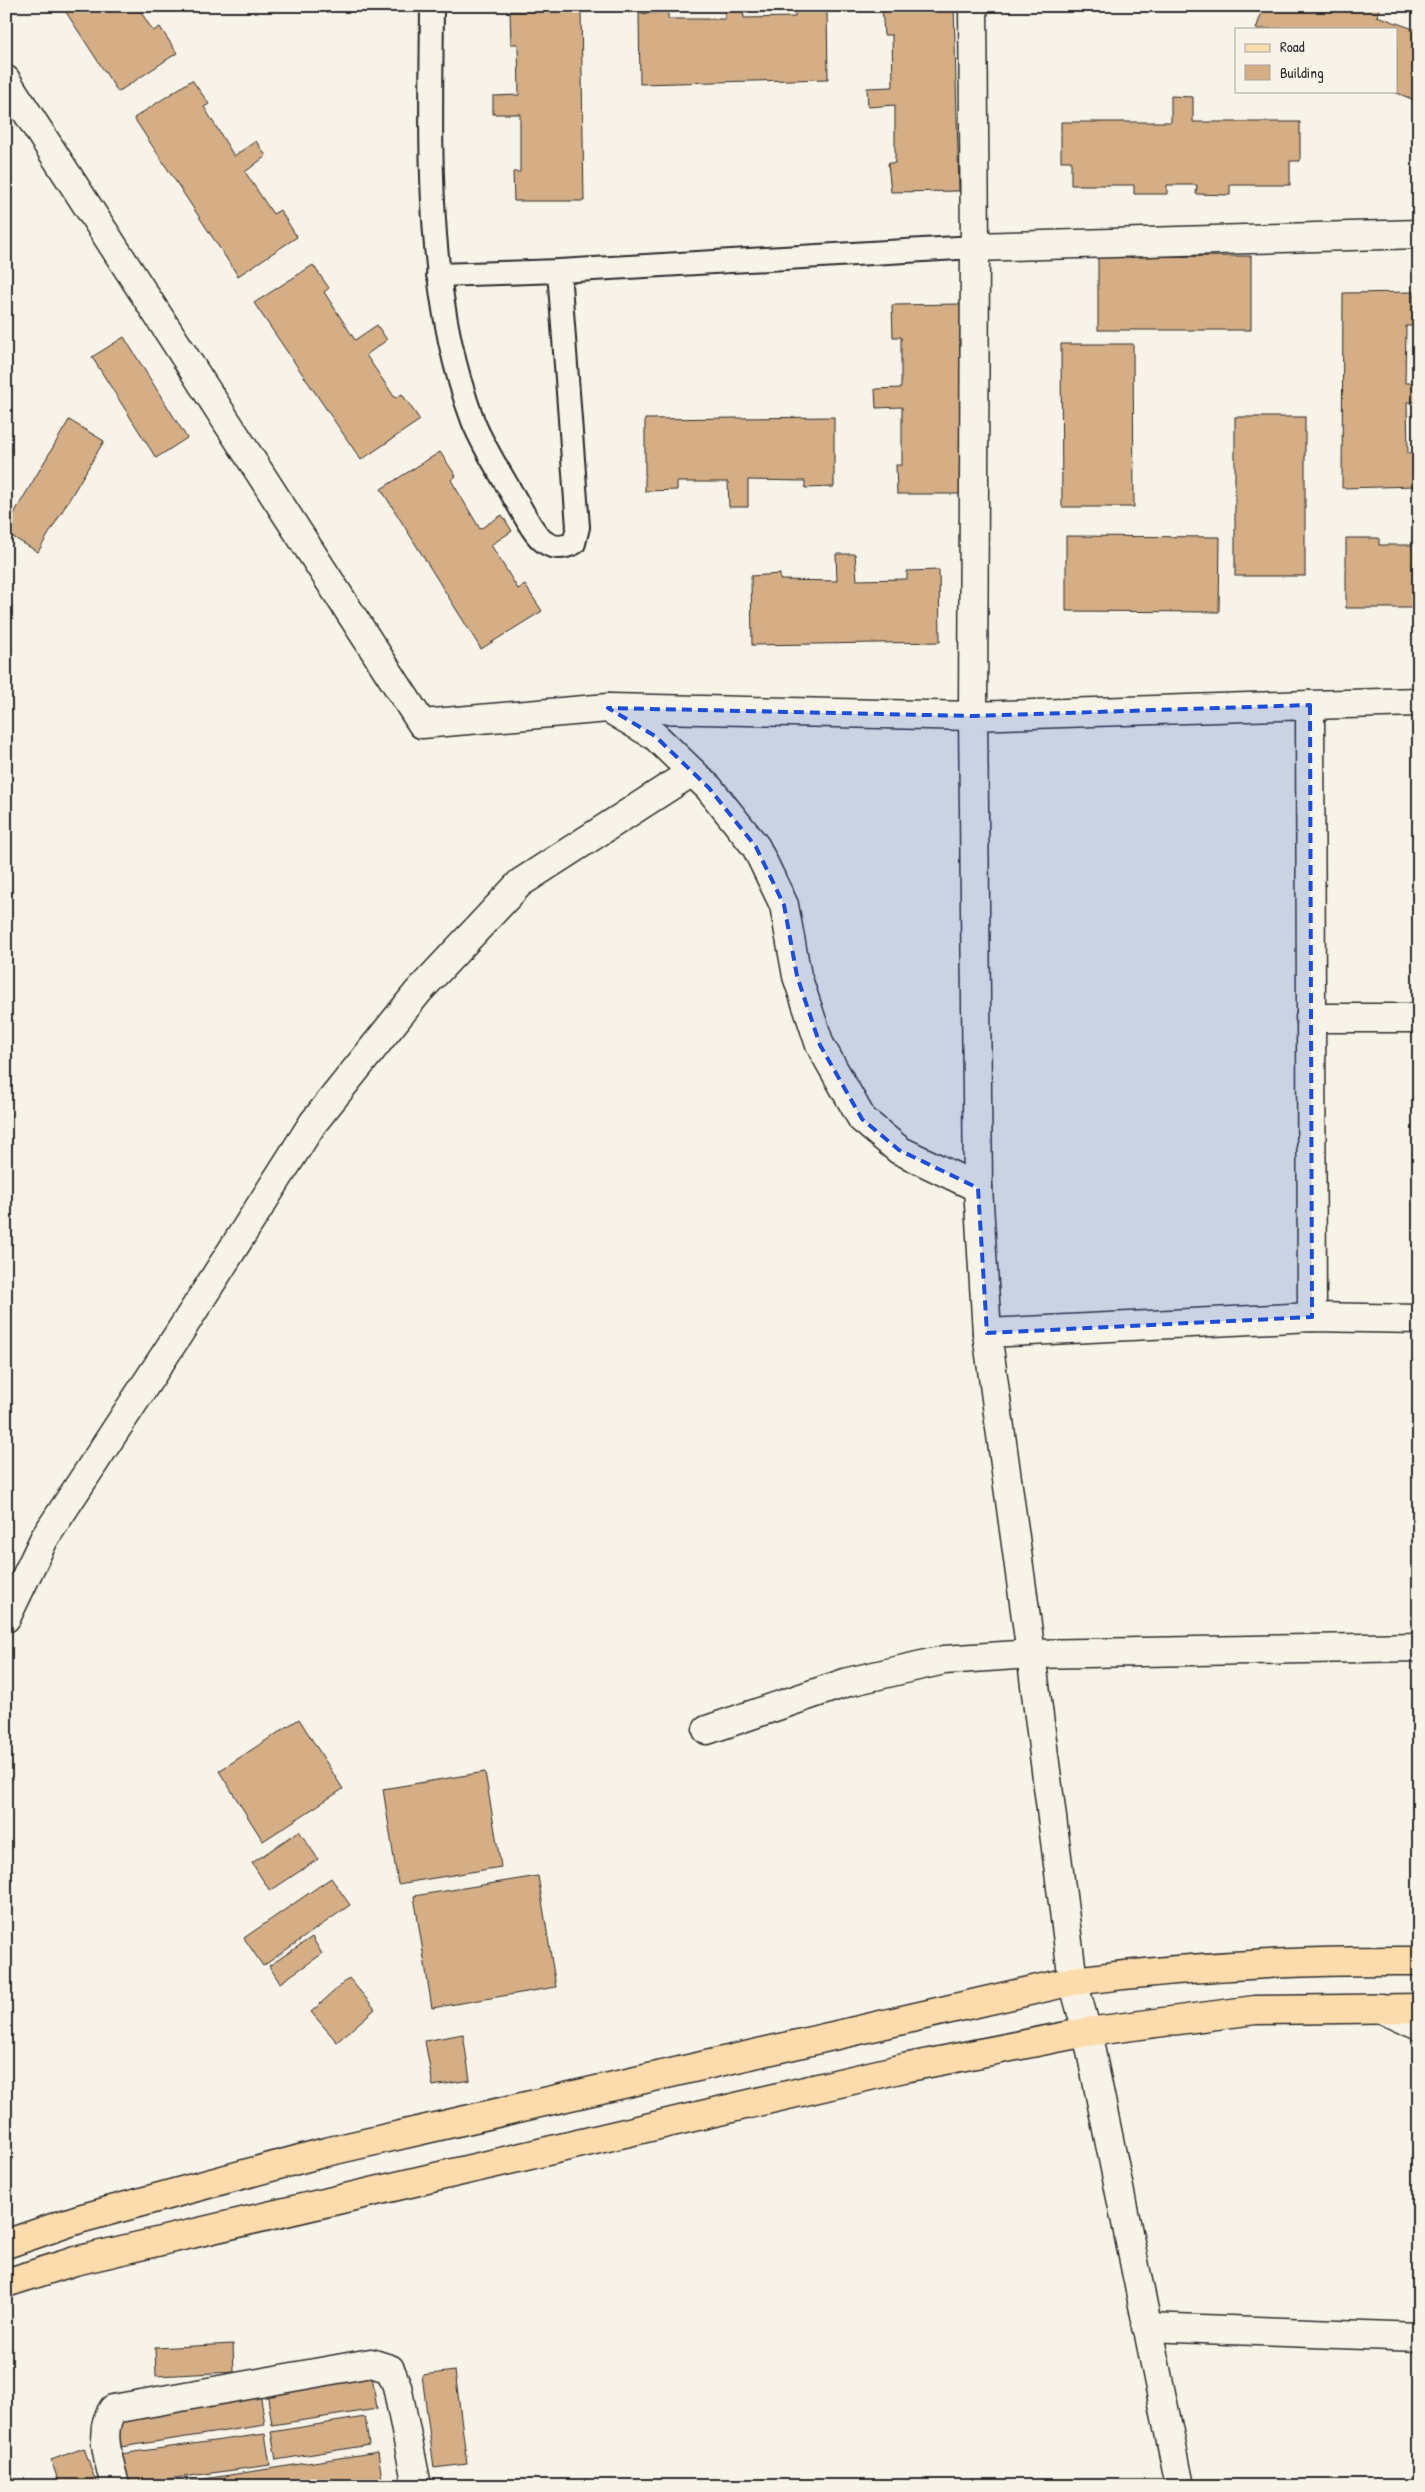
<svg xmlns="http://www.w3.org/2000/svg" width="1425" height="2492" viewBox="0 0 1425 2492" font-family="'Patrick Hand',sans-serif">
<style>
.building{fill:#d5ae86;stroke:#2b2b2b}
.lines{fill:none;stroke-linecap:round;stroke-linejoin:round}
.service-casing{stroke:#2b2b2b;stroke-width:26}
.minor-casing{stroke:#2b2b2b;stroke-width:31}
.primary-casing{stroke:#2b2b2b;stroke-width:31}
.service{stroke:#f7f3e8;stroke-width:22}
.minor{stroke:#f7f3e8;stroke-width:28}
.primary{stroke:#fcdcac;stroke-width:28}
.marked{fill:#1d4ed8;fill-opacity:0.2;stroke:#1d4ed8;stroke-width:4;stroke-dasharray:10 6;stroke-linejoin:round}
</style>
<rect width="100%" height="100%" fill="#f7f3e8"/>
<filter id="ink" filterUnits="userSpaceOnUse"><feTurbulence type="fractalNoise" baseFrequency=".02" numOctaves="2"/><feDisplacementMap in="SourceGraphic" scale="10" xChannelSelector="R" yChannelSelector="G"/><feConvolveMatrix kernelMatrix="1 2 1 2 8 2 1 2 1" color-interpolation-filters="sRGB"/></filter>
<g filter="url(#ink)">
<g class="building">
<polygon points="62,6 137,6 153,31 160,27 177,53 118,92"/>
<polygon points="725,6 743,6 744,18 795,17 795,9 827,7 828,79 640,84 639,14 668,12 668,19 725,19"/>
<polygon points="882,6 954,6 959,191 891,192 888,163 895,163 895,105 868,107 867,88 893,87 892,35 884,35"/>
<polygon points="1264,6 1350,6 1359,10 1360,6 1380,6 1377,16 1419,31 1419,102 1392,91 1396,91 1396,29 1256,29"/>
<polygon points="510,11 581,11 584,201 514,201 513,172 520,172 520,114 493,114 493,96 519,95 518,44 511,44"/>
<polygon points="192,80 209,104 204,107 234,156 256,141 266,156 245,172 273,214 280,210 297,237 238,276 134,118"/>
<polygon points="1171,96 1193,97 1193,122 1300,122 1300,161 1290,161 1290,185 1230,185 1230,195 1196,194 1197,185 1167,185 1167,194 1134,194 1134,185 1071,185 1071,161 1061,161 1061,122 1171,122"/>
<polygon points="1251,256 1251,330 1098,330 1098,257"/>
<polygon points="313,265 329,288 324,292 355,340 377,325 387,340 366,355 395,398 402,394 420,420 361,460 254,303"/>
<polygon points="1413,292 1413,326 1406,326 1405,383 1419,383 1419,402 1407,402 1408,453 1415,453 1416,486 1342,488 1343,293"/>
<polygon points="963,304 966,494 897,494 896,465 902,465 902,407 876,408 875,389 901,388 901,337 893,337 892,305"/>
<polygon points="124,337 187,438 156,458 92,357"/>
<polygon points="1061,344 1133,344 1134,507 1062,507"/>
<polygon points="834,417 834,487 805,488 805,481 748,480 748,507 729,507 728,482 677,482 677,490 645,491 645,419"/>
<rect x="1235" y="417" width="70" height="159"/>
<polygon points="69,420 104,441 38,552 6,533 6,527"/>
<polygon points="440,452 456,476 451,480 480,529 502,515 512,531 491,545 518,589 525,585 542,611 481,649 381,489"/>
<polygon points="1066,536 1220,537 1219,612 1066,611"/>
<polygon points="1346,538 1379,538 1379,545 1419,545 1419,608 1346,608"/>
<polygon points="836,554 855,554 857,580 907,579 907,571 939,570 940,642 752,645 751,576 780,574 780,580 837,581"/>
<polygon points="299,1719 343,1789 263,1841 219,1771"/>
<polygon points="485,1772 501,1867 398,1884 383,1789"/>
<polygon points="299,1831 318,1859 270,1891 252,1863"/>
<polygon points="538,1876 556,1987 432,2008 414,1896"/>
<polygon points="331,1878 350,1905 263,1966 244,1938"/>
<polygon points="312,1937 322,1954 280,1983 269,1966"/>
<polygon points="349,1978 375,2009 337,2042 311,2012"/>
<polygon points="463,2034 470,2080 433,2086 425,2041"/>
<polygon points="233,2344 234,2372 156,2376 155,2348"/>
<polygon points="455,2371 467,2464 434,2468 422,2375"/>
<polygon points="372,2375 377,2409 272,2425 267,2391"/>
<polygon points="260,2392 265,2425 121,2447 116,2414"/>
<polygon points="365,2417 369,2445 276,2460 271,2432"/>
<polygon points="265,2434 270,2465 124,2485 120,2454"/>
<polygon points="84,2448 97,2485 60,2486 51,2460"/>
<polygon points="378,2452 383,2486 159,2486"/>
</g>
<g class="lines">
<g class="service-casing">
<g id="service">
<path d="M432 6C431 144 424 290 473 421 483 447 504 479 518 504 532 527 543 558 574 543L578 527 559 271"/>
<polyline points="438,275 559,271 975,247"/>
</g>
</g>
<g class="minor-casing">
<g id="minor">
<polyline points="6,80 422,724 608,708 655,736 709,788 756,847 784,905 797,976 820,1045 862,1119 899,1150 978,1188"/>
<polyline points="975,247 1419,234"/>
<polyline points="1310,705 1419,702"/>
<polyline points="609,708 973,716 975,247 973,6"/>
<polyline points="1310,1018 1419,1018"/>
<polyline points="987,1333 1312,1317 1419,1319"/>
<polyline points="6,1618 44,1539 176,1338 313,1123 418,992 520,883 692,772"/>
<polyline points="707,1730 848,1682 944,1660 1031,1654 1419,1647"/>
<polyline points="1380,2008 1419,2026"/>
<polyline points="1146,2327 1419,2337"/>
<path d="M115 2486C110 2461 97 2432 113 2409L371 2363 390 2369 397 2386 417 2486"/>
<polyline points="1180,2486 1087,2032 1073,1981 1031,1654 987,1333 978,1188 973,716 1310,705 1312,1317"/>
</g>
</g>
<g class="primary-casing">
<g id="primary">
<path d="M6 2244 79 2219 326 2152 1073 1981C1188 1966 1303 1960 1419 1961"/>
<polyline points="6,2283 75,2261 904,2068 1087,2032 1255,2010 1419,2008"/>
</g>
</g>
<use href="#service" class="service"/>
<use href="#minor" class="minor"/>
<use href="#primary" class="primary"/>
</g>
</g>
<path class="marked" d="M1310 705 1312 1317 987 1333 978 1188 899 1150 862 1119 820 1045 797 976 784 905 756 847 709 788 655 736 608 708 973 716Z"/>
<rect width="1425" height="2492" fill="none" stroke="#f7f3e8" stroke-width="25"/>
<rect x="12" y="12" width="1400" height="2467" fill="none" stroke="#2b2b2b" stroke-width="2" filter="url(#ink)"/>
<rect x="1235" y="28" width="162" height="65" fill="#f7f3e8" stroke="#a5a39c"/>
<rect x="1245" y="44" width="25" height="8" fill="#fcdcac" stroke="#a5a39c"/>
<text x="1280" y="52" font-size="15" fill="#2b2b2b">Road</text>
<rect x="1245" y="65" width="25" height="15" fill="#d5ae86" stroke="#a5a39c"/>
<text x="1280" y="78" font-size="15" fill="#2b2b2b">Building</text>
</svg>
